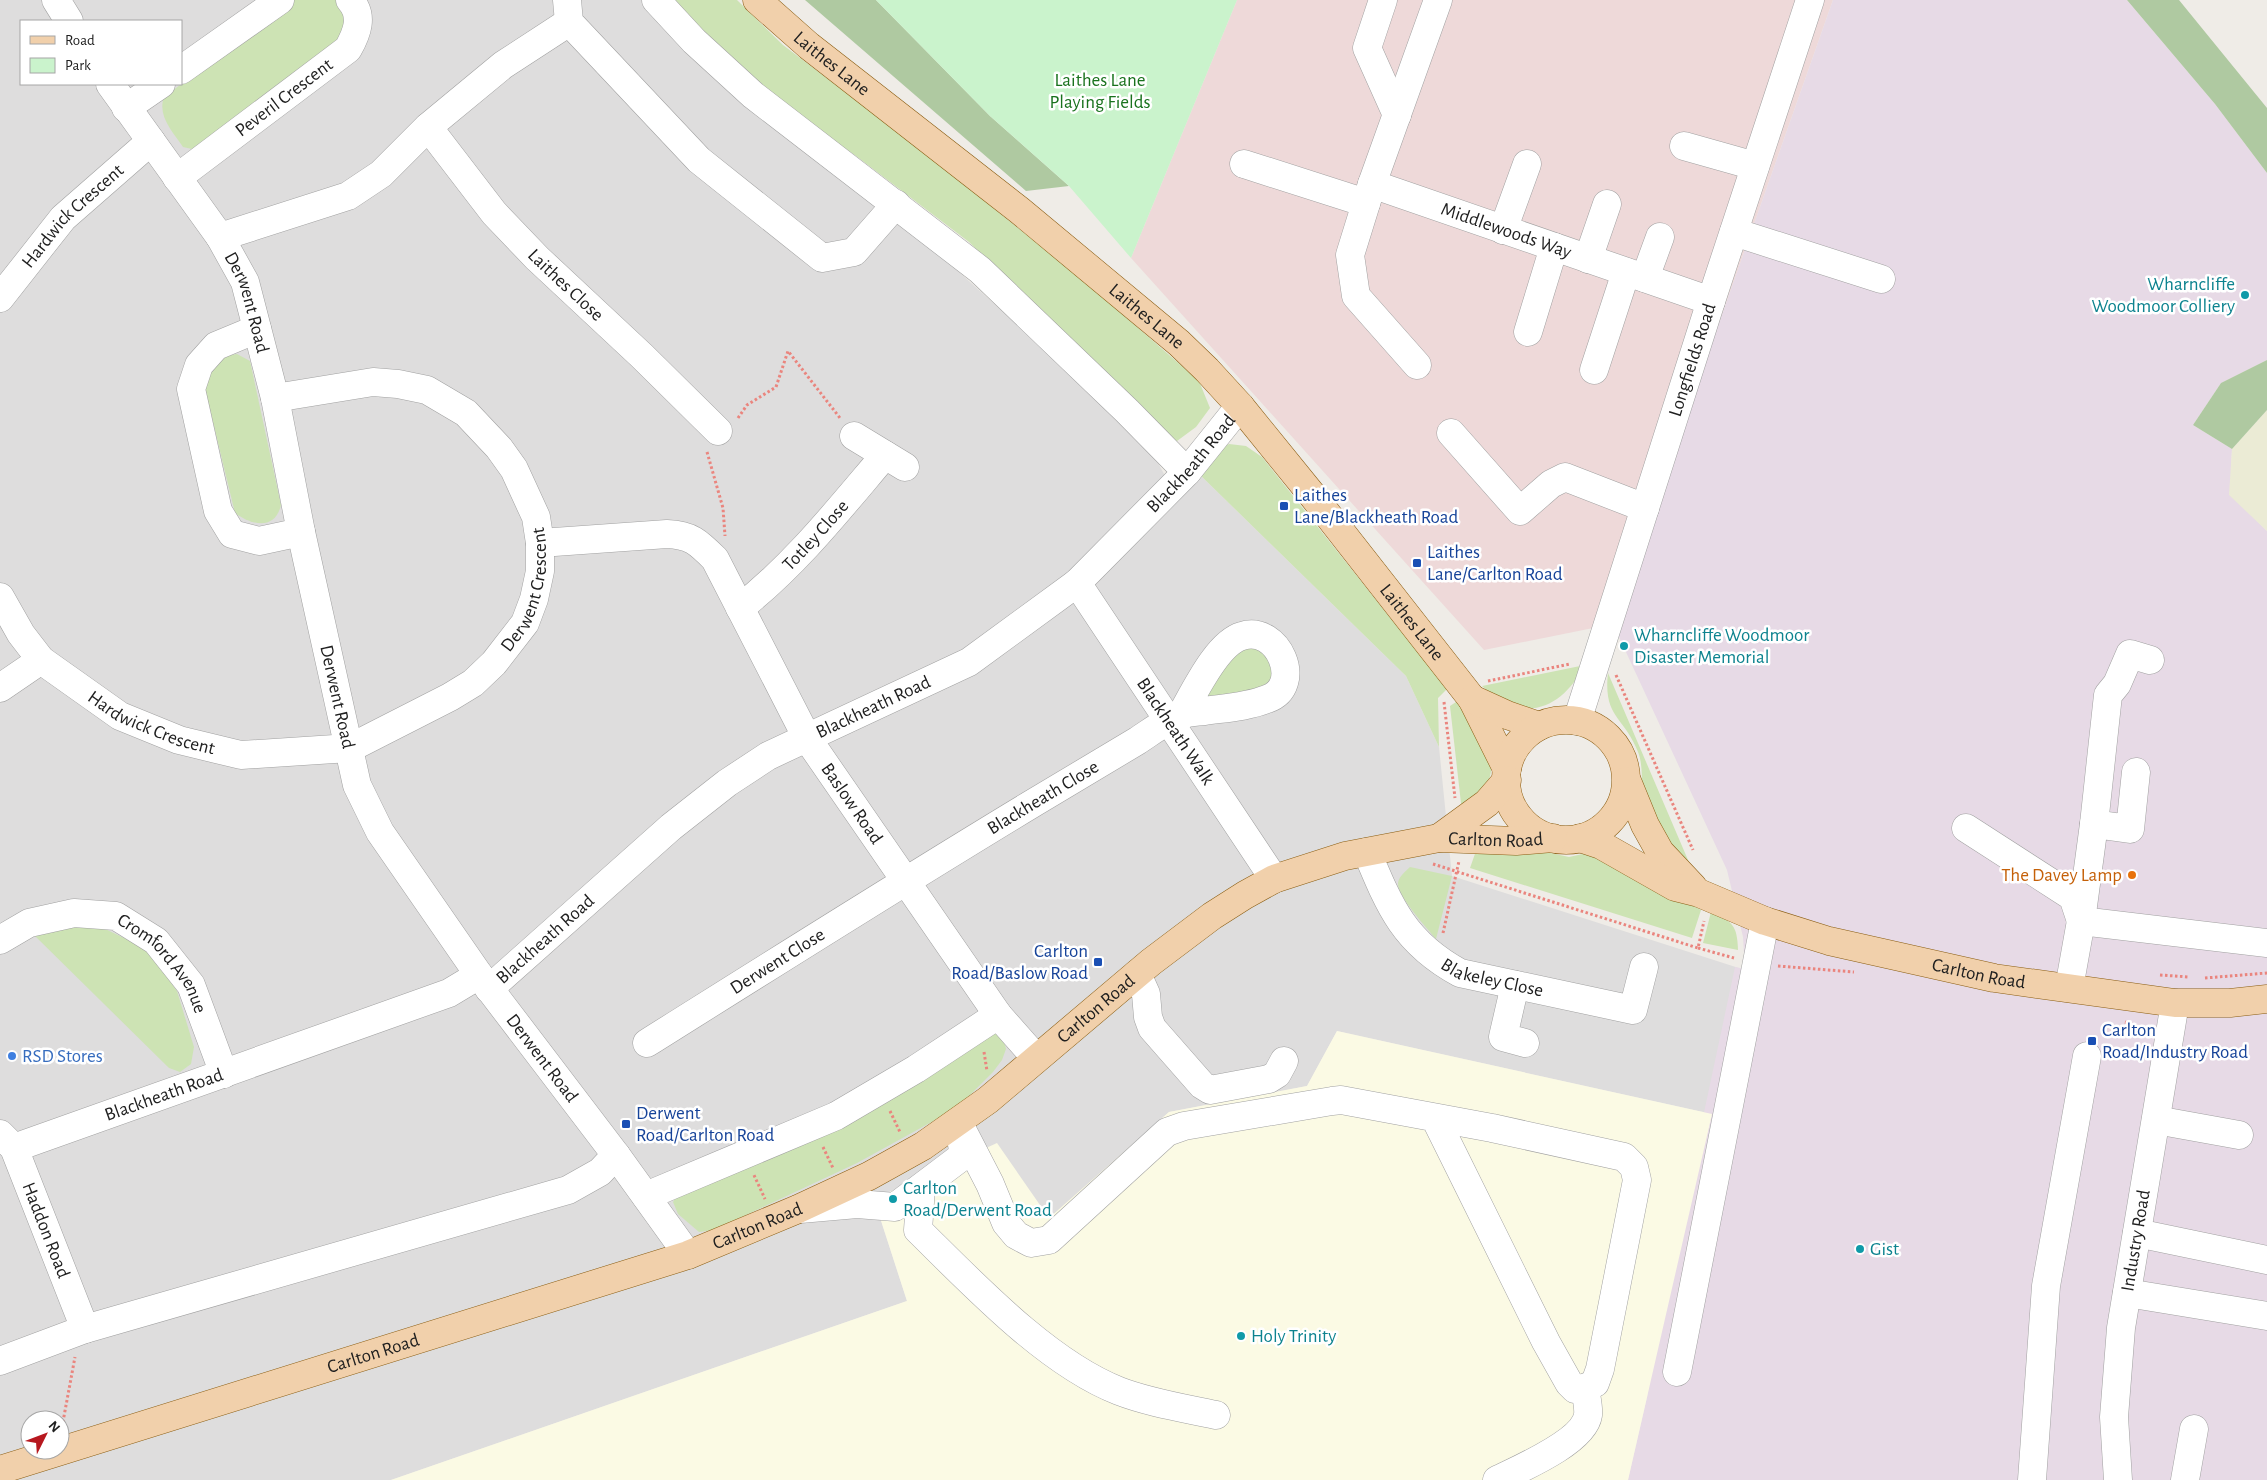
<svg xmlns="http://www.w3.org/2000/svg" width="2267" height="1480" viewBox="0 0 2267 1480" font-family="'Alegreya Sans',sans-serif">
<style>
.residential{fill:#dedddd;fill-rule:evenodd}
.commercial{fill:#eed9d9}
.industrial{fill:#e7dae6}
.education{fill:#fbfae4}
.farmland{fill:#ebebd5}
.grass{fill:#cde3b4}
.forest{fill:#afc9a1}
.park{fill:#caf3cc}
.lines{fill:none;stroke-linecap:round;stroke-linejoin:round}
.minor-casing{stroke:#a1a1a1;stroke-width:29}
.major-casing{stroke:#8a5d12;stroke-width:29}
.path{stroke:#ea857e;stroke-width:3;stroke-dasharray:2.5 2.5;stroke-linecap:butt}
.minor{stroke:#fff;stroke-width:28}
.major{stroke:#f1d0ab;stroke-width:28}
.culture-dot{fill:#0f9aa8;stroke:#fff;stroke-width:2}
.transit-dot{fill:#1a4fb4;stroke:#fff;stroke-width:2}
.food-dot{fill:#e8710a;stroke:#fff;stroke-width:2}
.shop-dot{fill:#3f7fe0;stroke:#fff;stroke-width:2}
.labels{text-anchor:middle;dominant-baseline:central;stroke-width:5;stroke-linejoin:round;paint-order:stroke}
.street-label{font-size:19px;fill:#202020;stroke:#fff}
.park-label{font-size:19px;fill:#19721d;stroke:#fff}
.culture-label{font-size:19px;fill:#0d838f;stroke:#fff;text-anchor:start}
.transit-label{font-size:19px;fill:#164399;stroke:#fff;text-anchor:start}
.food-label{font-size:19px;fill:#c56008;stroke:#fff;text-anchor:end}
.shop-label{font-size:19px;fill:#366cbe;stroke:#fff;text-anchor:start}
</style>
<rect width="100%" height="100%" fill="#efece7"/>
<path class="residential" d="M0 0H645L917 234 1066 369 1156 459 1173 491 1196 471 1406 676 1439 747 1452 876 1745 970 1712 1114 1337 1031 1307 1086 1169 1112 1049 1219 874 1199 907 1301 391 1480H0ZM21 21H181V84H21ZM30 1420H60V1450H30Z"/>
<polygon class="commercial" points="1237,0 1833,0 1613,624 1484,650 1131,258"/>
<polygon class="industrial" points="1833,0 2127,0 2215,104 2267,173 2267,360 2221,383 2193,425 2232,449 2230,495 2267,531 2267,1480 1628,1480 1647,1397 1666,1291 1735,967 1745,969 1743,937 1727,870 1613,624"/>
<polygon class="education" points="1337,1031 1712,1114 1628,1480 391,1480 907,1301 874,1199 997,1143 1049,1218 1169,1112 1307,1086"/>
<polygon class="farmland" points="2267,410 2267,531 2229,495 2232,449"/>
<g class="grass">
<path d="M293 0H337L350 16 339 44 204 146 192 149 183 147C173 132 157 116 164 97Z"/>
<polygon points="670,0 737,0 783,45 919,148 1090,286 1199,381 1210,408 1196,427 1177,441 1163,435 969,242 856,156 758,87"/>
<path d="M237 354 250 361 281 505C275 531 251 525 235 513L203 381 218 357Z"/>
<polygon points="1229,444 1246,446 1262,457 1447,689 1438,698 1439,747 1406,676 1196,471 1217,451"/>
<polygon points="1240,645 1260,647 1277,674 1269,690 1206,699 1203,695"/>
<path d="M1585 665C1567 698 1541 719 1503 703 1495 700 1488 691 1482 686Z"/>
<path d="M1608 673 1694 874C1688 869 1679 863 1674 857 1667 849 1645 800 1643 790 1641 778 1643 764 1638 752 1624 716 1603 718 1608 673Z"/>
<path d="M1459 700C1472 723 1504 757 1486 785 1480 795 1470 803 1462 812L1450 706Z"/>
<polygon points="1477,848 1537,850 1569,857 1596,851 1701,910 1692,938 1470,868"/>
<path d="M1410 867 1452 876 1436 939C1427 928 1397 896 1398 883 1399 876 1406 871 1410 867Z"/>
<path d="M1711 912C1733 922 1737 925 1738 950L1703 943Z"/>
<polygon points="68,926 99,926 147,949 177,991 194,1047 191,1064 180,1072 169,1068 33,934"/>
<polygon points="995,1033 1003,1037 1006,1049 1002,1060 993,1072 957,1108 857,1163 714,1230 699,1232 678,1214 673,1202 677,1195"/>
</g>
<g class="forest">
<polygon points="805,0 876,0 990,116 1069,186 1026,191"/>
<polygon points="2127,0 2179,0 2267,108 2267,173 2215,104"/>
<polygon points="2267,360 2267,410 2232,449 2193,425 2221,383"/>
</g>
<polygon class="park" points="876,0 1237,0 1131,258 1069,186 990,116"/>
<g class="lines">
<g class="minor-casing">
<g id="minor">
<polyline points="56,0 69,21"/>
<polyline points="567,0 569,22 699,160 822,258 854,252 896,204"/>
<polyline points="656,0 694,41 753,95 980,270 1127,411 1187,472"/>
<polyline points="1383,0 1367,48 1397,115"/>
<polyline points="181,70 280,0"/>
<path id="s1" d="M110 84 220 237 245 282 275 398 301 532 357 785 380 832 479 975 616 1155 688 1255"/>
<polyline points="126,108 161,84"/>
<path id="s2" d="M428 127 494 213 537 258 642 356 718 431"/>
<polyline points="1684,146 1755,166"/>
<polyline points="1244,164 1366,203"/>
<path id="s3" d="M177 178 348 49C357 33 364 16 350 0"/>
<polyline points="1372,184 1438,0"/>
<polyline points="1503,230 1527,164"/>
<polyline points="1734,232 1881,279"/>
<polyline points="220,237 348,196 381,174 428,127 503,65 569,22"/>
<polyline points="1588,259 1607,204"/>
<polyline points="1645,278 1660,237"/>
<path id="s4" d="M0 298 63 218 151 141"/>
<polyline points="257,329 216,346 199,365 191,389 218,511 232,534 259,541 301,532"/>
<polyline points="1528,332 1554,247"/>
<path id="s5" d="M1417 365 1356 296 1350 255 1372 184 1711 301"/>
<polyline points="1594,370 1626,272"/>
<polyline points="1451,433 1520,511 1551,484 1565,477 1645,508"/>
<polyline points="854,436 905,467"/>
<path id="s6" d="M540 543 667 534C691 535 698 542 715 559L807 738 998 1015 1036 1058"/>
<path id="s7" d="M1077 583 1274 879"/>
<path id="s8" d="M0 597 21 634 41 660 120 716 179 740 241 755 350 748 450 697 473 683 494 663 525 623 534 599 540 571V543L536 517 514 469 499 448 466 413 427 390 398 384 373 382 275 398"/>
<path id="s9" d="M740 608C796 564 839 509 885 455"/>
<polyline points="0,688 41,660"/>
<path id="s10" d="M1577 721 1711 301 1810 0"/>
<polyline points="2094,824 2108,695 2117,684 2130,654 2150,660"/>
<polyline points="1966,828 2073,897 2081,921 2267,943"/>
<path id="s11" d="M1367 852C1390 908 1405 943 1460 973L1633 1010 1644 967"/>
<path id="s12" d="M0 940 29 923 74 913 116 916 156 941 191 985 224 1074"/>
<polyline points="1137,974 1146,994 1148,1017 1152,1028 1202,1085 1210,1090 1269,1079 1277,1074 1284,1061"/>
<polyline points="1515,985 1503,1037 1525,1043"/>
<polyline points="2069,988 2081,921 2094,824 2130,829 2136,772"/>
<path id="s13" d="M489 989 671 827 727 783 768 756 969 662 1077 583 1187 472 1240 406"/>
<path id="s14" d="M647 1043C776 962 904 881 1035 802 1069 782 1103 761 1137 741 1151 732 1166 720 1181 715 1188 712 1196 712 1204 711 1225 708 1247 707 1267 699 1305 686 1278 624 1242 636 1217 643 1194 693 1181 715"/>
<polyline points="2156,1120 2239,1135"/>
<polyline points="958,1122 990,1184 1006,1223 1016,1235 1031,1243 1049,1240 1167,1132 1184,1126 1332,1101 1341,1100 1492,1128 1624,1157 1634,1167 1637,1180 1600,1369 1595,1383 1585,1388 1575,1389 1569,1383 1546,1342 1435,1118"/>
<path id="s15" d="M0 1134 14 1148 85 1329"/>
<path id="s16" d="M14 1148 449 993 479 975"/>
<path d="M921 1188 918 1230C973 1284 1047 1363 1119 1391 1150 1403 1184 1408 1216 1415"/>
<polyline points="646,1196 836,1116 916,1069 998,1015"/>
<polyline points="800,1209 857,1204 895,1207 960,1158 963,1150 959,1126"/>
<polyline points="2137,1233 2267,1260"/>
<polyline points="2127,1293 2267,1316"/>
<polyline points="0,1361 85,1329 568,1190 600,1172 616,1155"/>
<polyline points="1677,1372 1765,921"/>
<path d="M1497 1480C1519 1469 1584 1442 1588 1415 1589 1407 1586 1396 1585 1388"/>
<polyline points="2032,1480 2046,1286 2087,1056"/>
<path id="s17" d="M2118 1480 2114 1417 2121 1328 2175 1003"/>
<polyline points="2185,1480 2194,1429"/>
</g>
</g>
<g class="major-casing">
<g id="major">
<path id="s18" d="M757 0 809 46 1019 210 1179 343 1207 370 1240 406 1313 496 1472 699 1507 769"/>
<polyline points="1472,699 1507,715 1539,726"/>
<circle cx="1566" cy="780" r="60"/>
<polyline points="1627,781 1645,825 1660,852 1693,887"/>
<polyline points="1439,838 1487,803 1507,780"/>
<path id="s19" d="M1580 838 1601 845 1675 887 1699 893 1765 921 1829 941 1994 978 2175 1003H2230L2267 999"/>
<path id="s20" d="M0 1470 688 1255 798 1209 869 1176 923 1146 988 1100 1151 962 1212 916 1245 895 1274 879 1345 856 1439 838 1516 841 1553 838"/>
</g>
</g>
<g class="path">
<polyline points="738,418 747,405 776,387 788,351 840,418"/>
<polyline points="707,452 723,508 725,536"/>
<polyline points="1616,675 1693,850"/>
<polyline points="1488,681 1570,664"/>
<polyline points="1444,702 1455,798"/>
<polyline points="1433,864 1698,948 1704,921"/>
<polyline points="1443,933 1459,861"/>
<polyline points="1698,948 1734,958"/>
<polyline points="1778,966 1854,972"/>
<polyline points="2160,975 2189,977"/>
<polyline points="2205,978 2267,973"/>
<polyline points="2125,1022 2137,1026 2145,1037"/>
<polyline points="984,1052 987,1071"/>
<polyline points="890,1111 900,1132"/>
<polyline points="823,1147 833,1168"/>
<polyline points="754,1175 765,1199"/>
<polyline points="62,1427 75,1357"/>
</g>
<use href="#minor" class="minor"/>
<use href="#major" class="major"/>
</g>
<g class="culture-dot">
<circle cx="2245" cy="295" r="5"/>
<circle cx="1624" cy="646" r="5"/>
<circle cx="893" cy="1199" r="5"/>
<circle cx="1860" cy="1249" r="5"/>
<circle cx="1241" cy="1336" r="5"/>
</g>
<g class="transit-dot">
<rect x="1279" y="501" width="10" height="10" rx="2.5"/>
<rect x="1412" y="558" width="10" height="10" rx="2.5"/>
<rect x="1093" y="957" width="10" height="10" rx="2.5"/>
<rect x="2087" y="1036" width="10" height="10" rx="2.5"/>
<rect x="621" y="1119" width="10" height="10" rx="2.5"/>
</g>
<circle class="food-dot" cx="2132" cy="875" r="5"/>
<circle class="shop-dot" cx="12" cy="1056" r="5"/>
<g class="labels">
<g class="street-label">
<text stroke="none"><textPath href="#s18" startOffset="98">Laithes Lane</textPath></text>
<text stroke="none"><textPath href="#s3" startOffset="134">Peveril Crescent</textPath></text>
<text stroke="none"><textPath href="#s4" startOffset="110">Hardwick Crescent</textPath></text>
<text stroke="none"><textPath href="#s5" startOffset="350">Middlewoods Way</textPath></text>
<text stroke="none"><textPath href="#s2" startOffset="210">Laithes Close</textPath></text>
<text stroke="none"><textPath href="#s1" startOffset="260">Derwent Road</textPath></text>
<text stroke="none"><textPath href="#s18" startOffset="502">Laithes Lane</textPath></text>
<text stroke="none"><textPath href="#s10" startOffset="379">Longfields Road</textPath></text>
<text stroke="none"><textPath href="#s13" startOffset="885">Blackheath Road</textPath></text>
<text stroke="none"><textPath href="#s9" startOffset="105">Totley Close</textPath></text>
<text stroke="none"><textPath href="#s8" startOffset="660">Derwent Crescent</textPath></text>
<text stroke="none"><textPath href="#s18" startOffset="908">Laithes Lane</textPath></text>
<text stroke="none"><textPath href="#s1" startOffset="665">Derwent Road</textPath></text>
<text stroke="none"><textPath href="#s13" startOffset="480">Blackheath Road</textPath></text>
<text stroke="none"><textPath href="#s8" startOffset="204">Hardwick Crescent</textPath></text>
<text stroke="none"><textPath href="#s7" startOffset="178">Blackheath Walk</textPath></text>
<text stroke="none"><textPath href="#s14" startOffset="466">Blackheath Close</textPath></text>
<text stroke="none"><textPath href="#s6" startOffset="464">Baslow Road</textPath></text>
<text stroke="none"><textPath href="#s20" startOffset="1649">Carlton Road</textPath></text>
<text stroke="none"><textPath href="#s13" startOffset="75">Blackheath Road</textPath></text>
<text stroke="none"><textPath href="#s14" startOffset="154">Derwent Close</textPath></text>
<text stroke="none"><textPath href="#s12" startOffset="190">Cromford Avenue</textPath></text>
<text stroke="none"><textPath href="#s19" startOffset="424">Carlton Road</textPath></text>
<text stroke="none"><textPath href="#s11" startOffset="189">Blakeley Close</textPath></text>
<text stroke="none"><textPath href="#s20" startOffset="1201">Carlton Road</textPath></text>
<text stroke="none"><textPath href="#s1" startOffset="1086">Derwent Road</textPath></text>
<text stroke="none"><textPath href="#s16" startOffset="159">Blackheath Road</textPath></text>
<text stroke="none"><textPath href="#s20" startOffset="796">Carlton Road</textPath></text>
<text stroke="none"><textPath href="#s15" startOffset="108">Haddon Road</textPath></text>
<text stroke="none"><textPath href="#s17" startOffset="241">Industry Road</textPath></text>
<text stroke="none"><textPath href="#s20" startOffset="391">Carlton Road</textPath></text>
</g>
<g class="park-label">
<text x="1100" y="80">Laithes Lane<tspan x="1100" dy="22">Playing Fields</tspan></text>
</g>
<g class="culture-label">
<text x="2235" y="284" text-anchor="end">Wharncliffe<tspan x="2235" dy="22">Woodmoor Colliery</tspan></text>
<text x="1634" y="635">Wharncliffe Woodmoor<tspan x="1634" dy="22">Disaster Memorial</tspan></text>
<text x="903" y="1188">Carlton<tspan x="903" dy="22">Road/Derwent Road</tspan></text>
<text x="1870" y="1249">Gist</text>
<text x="1251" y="1336">Holy Trinity</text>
</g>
<g class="transit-label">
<text x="1294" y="495">Laithes<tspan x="1294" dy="22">Lane/Blackheath Road</tspan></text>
<text x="1427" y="552">Laithes<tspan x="1427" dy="22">Lane/Carlton Road</tspan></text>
<text x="1088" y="951" text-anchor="end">Carlton<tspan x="1088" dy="22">Road/Baslow Road</tspan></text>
<text x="2102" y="1030">Carlton<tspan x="2102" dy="22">Road/Industry Road</tspan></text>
<text x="636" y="1113">Derwent<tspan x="636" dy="22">Road/Carlton Road</tspan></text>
</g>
<g class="food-label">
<text x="2122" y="875">The Davey Lamp</text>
</g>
<g class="shop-label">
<text x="22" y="1056">RSD Stores</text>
</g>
</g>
<rect x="20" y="20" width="162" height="65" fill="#ffffff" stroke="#a6a6a6"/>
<rect x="30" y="36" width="25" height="8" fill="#f1d0ab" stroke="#a6a6a6"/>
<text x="65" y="45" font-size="15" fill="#202020">Road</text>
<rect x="30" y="58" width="25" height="15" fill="#caf3cc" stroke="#a6a6a6"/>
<text x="65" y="70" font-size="15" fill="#202020">Park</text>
<g transform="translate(45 1435) rotate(48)"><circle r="24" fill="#ffffff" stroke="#a6a6a6"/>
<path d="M0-4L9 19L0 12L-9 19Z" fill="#b7181f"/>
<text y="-8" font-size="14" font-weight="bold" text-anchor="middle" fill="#202020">N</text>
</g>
</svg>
